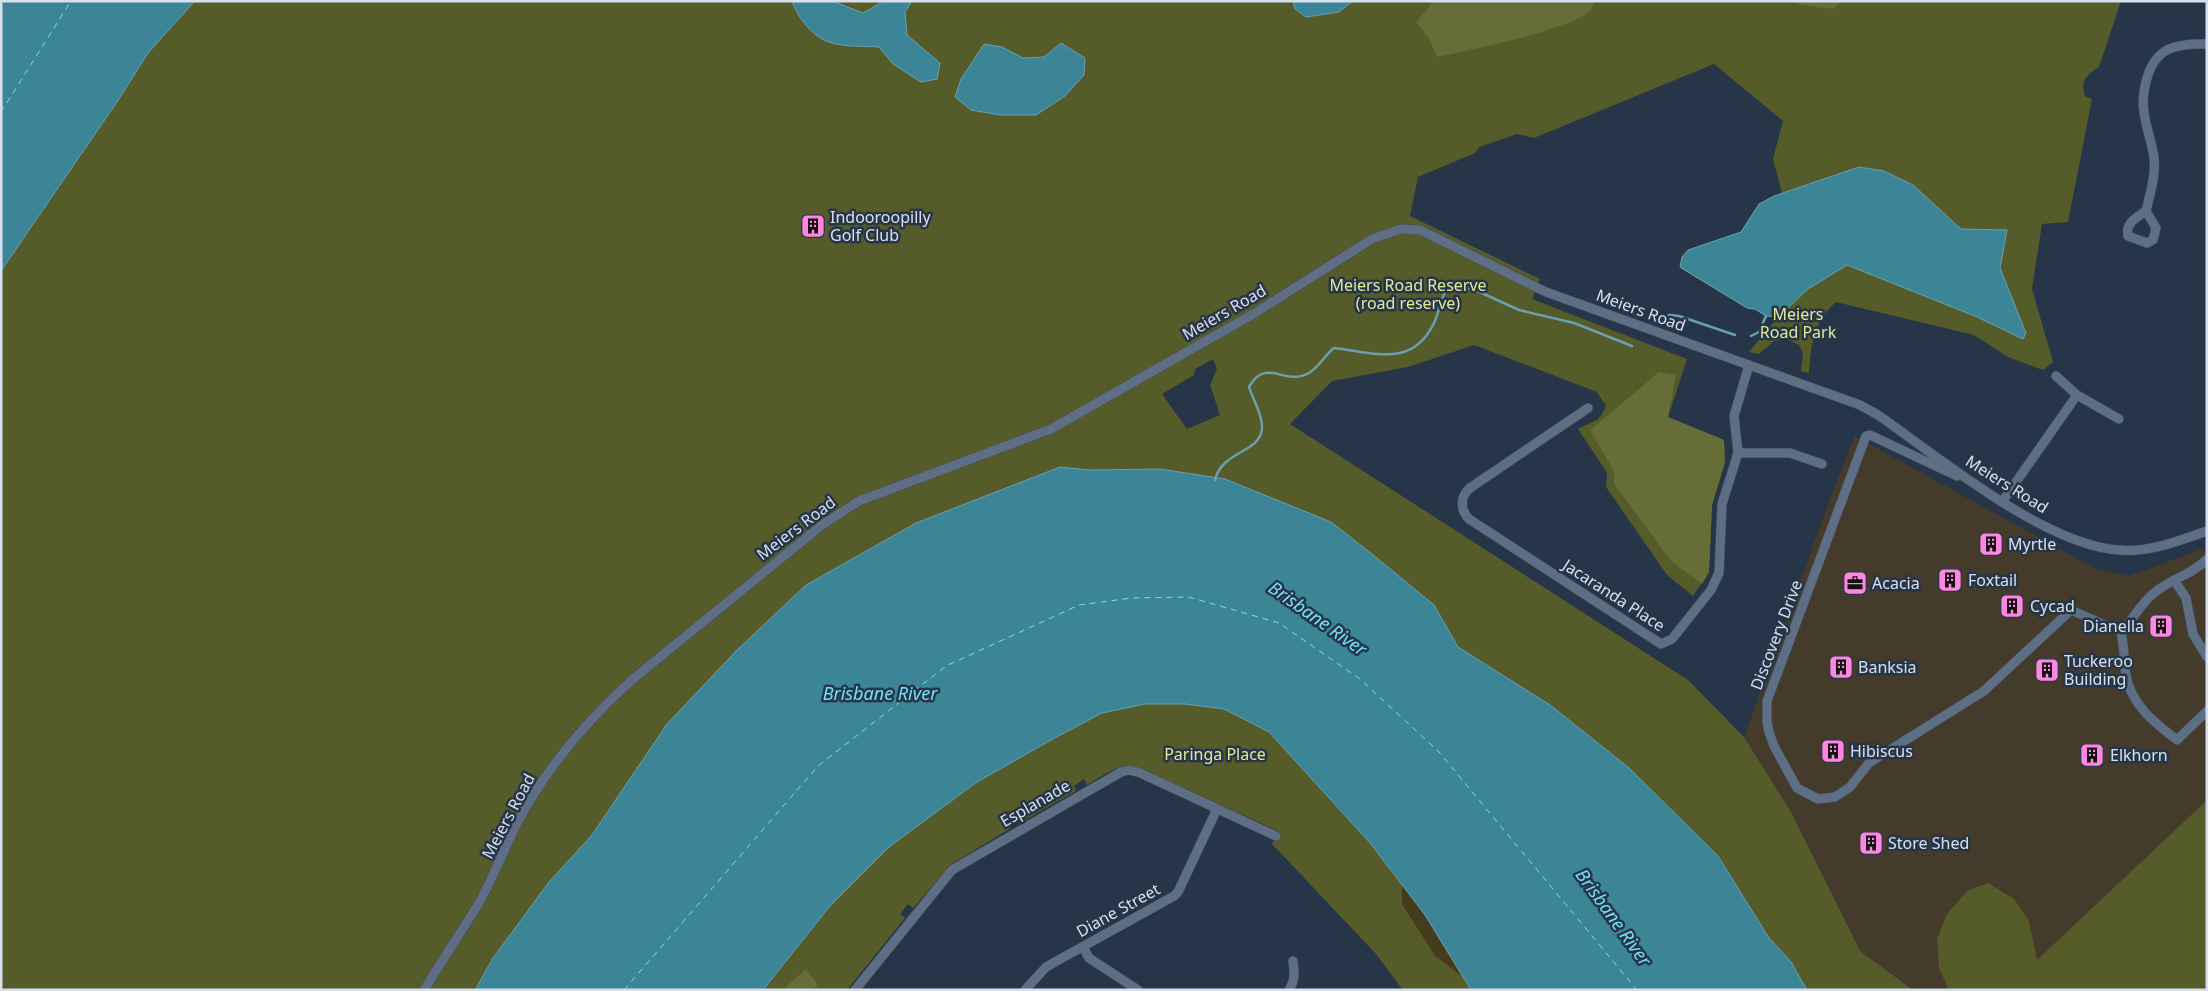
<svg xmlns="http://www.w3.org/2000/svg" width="2208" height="991" viewBox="0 0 2208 991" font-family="'Noto Sans',sans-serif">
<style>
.education{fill:#453b2a}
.green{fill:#555b29;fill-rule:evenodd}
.forest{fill:#666d36}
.sand{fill:#443c1c}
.water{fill:#3c8597;stroke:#6aa0b0}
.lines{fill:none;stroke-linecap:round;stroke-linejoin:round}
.stream{stroke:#6aa0b0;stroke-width:2.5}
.ferry{stroke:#72e0fc;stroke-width:1;stroke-dasharray:6 5;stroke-linecap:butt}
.minor-casing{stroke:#43505f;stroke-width:10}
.minor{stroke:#5e6e84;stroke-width:9}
.labels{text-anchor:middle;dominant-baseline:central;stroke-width:5;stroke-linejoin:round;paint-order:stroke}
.poi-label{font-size:16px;fill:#d7e0ec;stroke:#273548;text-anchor:start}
.park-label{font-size:16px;fill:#e1eb97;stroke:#273548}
.street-label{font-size:16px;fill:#d7e0ec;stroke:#273548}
.water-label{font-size:18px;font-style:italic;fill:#72e0fc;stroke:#273548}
</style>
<rect width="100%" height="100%" fill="#273548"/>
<polygon class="education" points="1855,436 2094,568 2129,576 2199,550 2202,549 2207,553 2207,800 2006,990 1913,990 1860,951 1791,812 1744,737 1834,488"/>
<g class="green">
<path d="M195 1H2121L2099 67C2086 75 2080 81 2085 96L2092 99 2068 222 2042 224 2032 289 2053 362 2043 370 2008 357 1974 335 1836 302C1813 321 1811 346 1809 373L1801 371 1803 353 1799 345 1787 339 1774 341 1759 354 1749 352 1778 317C1765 316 1759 310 1747 308L1683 270 1680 267 1682 257 1688 250 1741 232 1759 204 1782 193 1773 159 1783 121 1714 64 1534 138 1517 134 1479 147 1475 153 1418 177 1410 216 1540 279 1532 299 1687 359 1668 417 1724 440 1725 462 1712 505 1709 572 1693 596 1667 575 1606 487 1607 473 1578 429C1592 420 1598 425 1606 406L1597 392 1474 345 1408 367 1332 381 1290 424 1688 680 1744 737 1791 812 1860 951 1913 990H1807L1791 962 1769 938 1718 856 1628 767 1550 705 1458 647 1433 605 1331 522 1225 479 1160 469 1090 470 1060 467 916 523 806 585 736 651 592 835 549 882 493 958 475 990H1V271L119 99 148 53ZM1213 359 1217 369 1210 385 1220 415 1187 429 1162 394 1194 375 1195 369Z"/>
<path d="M1145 704H1186L1224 709 1269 732 1371 844 1425 915 1471 990H1403L1376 954 1272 844 1278 831 1135 766C1118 763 1102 777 1087 785L1084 779 1074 786 1076 791 1023 821 1020 816 1009 822 1011 828 952 864 913 908 908 904 900 914 905 918 847 990H763L830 906 889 847 977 782 1053 739 1102 713Z"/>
<polygon points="2207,800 2207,990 1949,990 1939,968 1937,939 1947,914 1967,891 1988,883 2014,899 2029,921 2037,960"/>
</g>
<g class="forest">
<path d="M1434 1H1595C1594 4 1592 9 1589 11 1571 30 1466 51 1437 57L1428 37 1416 22Z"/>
<polygon points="1797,1 1842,1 1833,9 1798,4"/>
<polygon points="1659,372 1676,375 1668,417 1724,440 1725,462 1712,505 1709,572 1702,584 1671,561 1614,484 1614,471 1590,430"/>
<polygon points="806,969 818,985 812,990 782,990"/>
</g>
<polygon class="sand" points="1402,885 1425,915 1462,976 1435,956 1402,904"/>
<g class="water">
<polygon points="1,1 195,1 148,53 119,99 1,271"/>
<path d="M792 1H832L863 13 884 1H912L905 12 907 35 940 63 937 79 921 82 893 64 879 47C865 46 844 47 832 43 813 38 798 18 792 1Z"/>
<polygon points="1293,1 1353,1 1339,12 1306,17 1295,9"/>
<polygon points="1061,43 1085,58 1084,75 1065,96 1036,115 1000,115 971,110 955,97 961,79 984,44 1002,47 1023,58 1044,57"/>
<polygon points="1859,167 1884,171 1913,185 1961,229 2007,230 2000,268 2026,333 2023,339 1977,317 1847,265 1808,289 1778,317 1766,316 1755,309 1747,308 1680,267 1682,257 1688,250 1741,232 1759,204 1774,196"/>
<polygon points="1060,467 1090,470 1160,469 1225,479 1331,522 1372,554 1434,605 1458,647 1550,705 1628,767 1718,856 1769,938 1791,962 1807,990 1471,990 1425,915 1371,844 1269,732 1224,709 1185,704 1145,704 1102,713 1053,739 977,782 889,847 830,906 763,990 475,990 493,958 549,882 592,835 667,724 736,651 806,585 916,523"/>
</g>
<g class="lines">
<g class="stream">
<polyline points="1660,318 1670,315 1679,316 1735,335"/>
<polyline points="1751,336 1759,332 1766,316"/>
<path d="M1215 480C1222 450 1262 453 1262 427 1262 413 1253 400 1249 387 1267 356 1284 387 1309 373 1319 367 1325 355 1334 348 1373 352 1412 369 1434 323 1439 313 1440 301 1446 290L1457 287 1473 289 1519 310 1574 323 1632 346"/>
</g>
<g class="ferry">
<polyline points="1,112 71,1"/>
<polyline points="624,990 818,766 946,666 1079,605 1132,598 1189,597 1279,623 1360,679 1439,752 1637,990"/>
</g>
<g class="minor-casing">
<g id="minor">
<path d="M2146 211 2156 228 2153 240 2147 243 2128 236C2125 223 2136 218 2146 211 2150 194 2156 175 2154 158 2152 142 2146 128 2144 112 2142 101 2144 89 2147 78 2156 47 2177 43 2207 44"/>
<polyline points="2056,376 2077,395 2119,419"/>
<path d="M1588 408 1470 488C1460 496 1460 510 1469 519L1661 644 1672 639 1711 590 1719 573 1722 504 1738 453 1734 416 1749 365"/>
<polyline points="1738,453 1790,453 1822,464"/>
<polyline points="1957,476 1870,435 1866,436 1767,701 1767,722 1769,732 1774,746 1797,788 1818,799 1835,797 1850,787 1869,763 1984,691 2071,610 2121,632"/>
<polyline points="2002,502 2077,395"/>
<polyline points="2174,580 2186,598 2193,634 2207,657"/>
<path d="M2121 632C2124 646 2124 661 2126 675 2131 705 2155 723 2177 740L2207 711"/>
<path d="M2121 632C2133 620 2140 604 2154 593 2170 579 2192 575 2207 559"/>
<polyline points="1083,947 1089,958 1138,990"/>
<path d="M424 990C442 961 461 932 479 903 493 878 503 852 515 827 544 771 586 721 633 679L822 525 859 501 1051 429 1255 313 1372 239 1401 229 1420 230 1546 292 1860 405 1878 415C1940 458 2043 544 2118 550 2149 553 2178 541 2207 531"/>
<polyline points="855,990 952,870 1121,772 1129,770 1138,772 1276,836"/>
<polyline points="1025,990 1046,967 1174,896 1178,892 1217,809"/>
<path d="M1289 990C1296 980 1294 971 1293 961"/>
</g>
</g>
<use href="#minor" class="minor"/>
</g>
<defs>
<g id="building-square" transform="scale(1.25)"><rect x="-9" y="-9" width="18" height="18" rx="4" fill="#fe86e0" stroke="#273548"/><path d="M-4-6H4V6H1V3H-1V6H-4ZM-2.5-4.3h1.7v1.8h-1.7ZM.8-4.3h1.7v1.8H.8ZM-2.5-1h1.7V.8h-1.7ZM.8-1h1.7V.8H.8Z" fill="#111"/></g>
<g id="office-square" transform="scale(1.25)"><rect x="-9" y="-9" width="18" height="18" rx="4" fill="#fe86e0" stroke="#273548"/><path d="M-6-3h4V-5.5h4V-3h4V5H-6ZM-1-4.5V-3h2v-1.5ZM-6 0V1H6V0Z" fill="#111"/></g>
</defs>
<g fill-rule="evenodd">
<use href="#building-square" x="813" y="226"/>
<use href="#building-square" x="1991" y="544"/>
<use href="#building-square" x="1950" y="580"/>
<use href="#office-square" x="1855" y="583"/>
<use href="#building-square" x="2012" y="606"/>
<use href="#building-square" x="2161" y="626"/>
<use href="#building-square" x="1841" y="667"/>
<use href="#building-square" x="2047" y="670"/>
<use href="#building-square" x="1833" y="751"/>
<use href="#building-square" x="2092" y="755"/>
<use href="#building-square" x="1871" y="843"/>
</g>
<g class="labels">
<g class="poi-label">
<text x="830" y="217">Indooroopilly<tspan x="830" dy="18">Golf Club</tspan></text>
<text x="2008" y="544">Myrtle</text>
<text x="1968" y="580">Foxtail</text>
<text x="1872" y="583">Acacia</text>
<text x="2030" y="606">Cycad</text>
<text x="2144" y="626" text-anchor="end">Dianella</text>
<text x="2064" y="661">Tuckeroo<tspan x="2064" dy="18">Building</tspan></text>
<text x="1858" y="667">Banksia</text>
<text x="1850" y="751">Hibiscus</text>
<text x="2110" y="755">Elkhorn</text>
<text x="1888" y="843">Store Shed</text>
</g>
<g class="park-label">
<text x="1408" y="285">Meiers Road Reserve<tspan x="1408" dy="18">(road reserve)</tspan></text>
<text x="1798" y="314">Meiers<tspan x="1798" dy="18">Road Park</tspan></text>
<text x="1215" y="754">Paringa Place</text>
</g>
<g class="street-label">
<text transform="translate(1641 310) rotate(20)">Meiers Road</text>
<text transform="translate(1224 312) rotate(-30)">Meiers Road</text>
<text transform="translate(2007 484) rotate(32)">Meiers Road</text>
<text transform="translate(796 528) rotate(-37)">Meiers Road</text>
<text transform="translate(1614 595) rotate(33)">Jacaranda Place</text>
<text transform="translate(1776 635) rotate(-69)">Discovery Drive</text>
<text transform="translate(1035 803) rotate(-30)">Esplanade</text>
<text transform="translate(508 816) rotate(-62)">Meiers Road</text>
<text transform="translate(1118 910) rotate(-29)">Diane Street</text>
</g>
<g class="water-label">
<text transform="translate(1318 618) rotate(35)">Brisbane River</text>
<text x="880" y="693">Brisbane River</text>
<text transform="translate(1614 917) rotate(54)">Brisbane River</text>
</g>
</g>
<rect width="2208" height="991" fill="none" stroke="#d7e0ec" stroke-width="5"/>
</svg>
